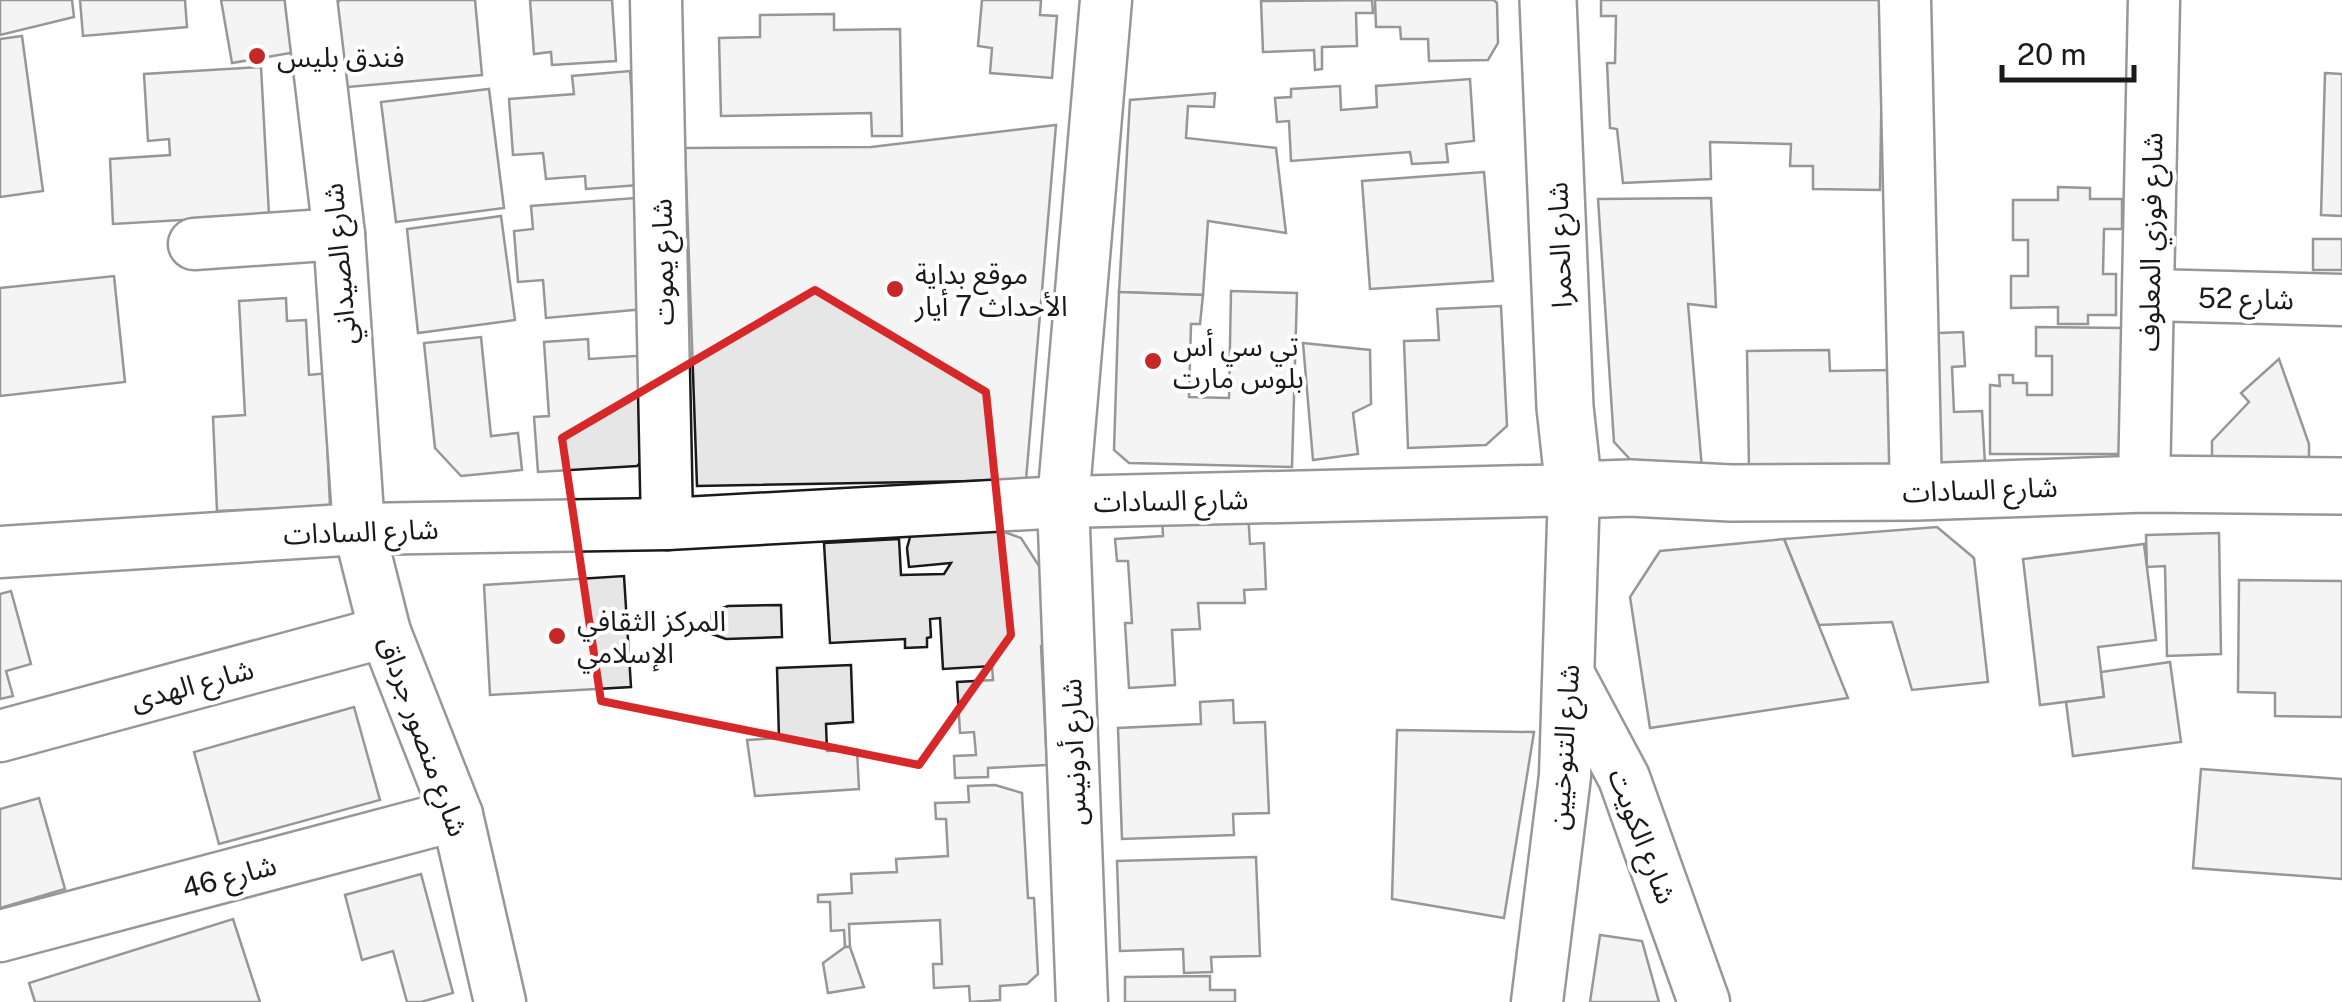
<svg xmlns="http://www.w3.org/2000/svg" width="2342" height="1002" viewBox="0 0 2342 1002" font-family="'Public Sans','Noto Sans Arabic',sans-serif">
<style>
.building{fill:#e6e6e6;stroke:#1a1a1a;stroke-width:2.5}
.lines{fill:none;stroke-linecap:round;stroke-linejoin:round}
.minor-casing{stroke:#1a1a1a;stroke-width:55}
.major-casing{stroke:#1a1a1a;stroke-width:60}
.minor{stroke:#fff;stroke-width:50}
.major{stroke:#fff;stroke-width:55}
.marked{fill:none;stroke:#d62828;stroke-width:8;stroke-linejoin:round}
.poi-dot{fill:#c62828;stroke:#fff;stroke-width:4}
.labels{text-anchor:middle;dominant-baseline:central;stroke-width:8;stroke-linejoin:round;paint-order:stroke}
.poi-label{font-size:28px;fill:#1a1a1a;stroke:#fff;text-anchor:start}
.street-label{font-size:28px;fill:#1a1a1a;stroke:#fff}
</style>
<rect width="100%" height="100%" fill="#fff"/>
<g class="building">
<polygon points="0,0 72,0 74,17 0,35"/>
<polygon points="80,0 185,0 187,27 83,36"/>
<polygon points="221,0 294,0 302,51 232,63"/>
<polygon points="340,0 475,0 482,75 337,88 331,10"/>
<polygon points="530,0 612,0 616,61 552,65 551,52 534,54"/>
<polygon points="982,0 1041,0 1040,15 1057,16 1052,78 990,73 992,48 978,46"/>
<polygon points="1372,0 1373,13 1356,13 1357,46 1322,47 1322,69 1315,70 1314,50 1263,52 1261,1"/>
<polygon points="1375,0 1494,0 1497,3 1498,43 1488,60 1429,61 1428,39 1401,39 1400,27 1376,27"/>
<polygon points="1601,0 1883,0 1880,190 1813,189 1813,166 1790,166 1791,144 1710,142 1711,179 1623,183 1617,129 1610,128 1607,63 1615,63 1616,16 1601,16"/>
<polygon points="834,14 834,30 900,29 902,136 872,136 871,113 721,116 719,38 760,37 760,15"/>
<polygon points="22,36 43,191 0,197 0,39"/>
<polygon points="261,67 269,215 113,224 110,159 170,155 169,139 148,141 144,74"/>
<polygon points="630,71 639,185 586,189 585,176 546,179 543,153 513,155 509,99 574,94 572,76"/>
<polygon points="2325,73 2342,74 2342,216 2321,215"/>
<polygon points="1470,79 1474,141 1446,144 1448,162 1412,164 1410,152 1291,161 1289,121 1277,122 1275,98 1291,97 1291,89 1340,86 1341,110 1377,107 1376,86"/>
<polygon points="489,89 504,208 396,222 381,102"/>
<polygon points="1215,93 1214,107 1188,106 1186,138 1276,148 1286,233 1208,221 1203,295 1119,292 1130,100"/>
<polygon points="1056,125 1026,480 697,486 685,148 871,147"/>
<polygon points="1484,172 1493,281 1370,289 1362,181"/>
<polygon points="2058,187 2090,188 2090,199 2122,199 2122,229 2104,229 2103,274 2116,274 2116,315 2088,315 2088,324 2058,324 2058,307 2011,308 2011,276 2028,276 2028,240 2013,240 2013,200 2058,200"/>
<polygon points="635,198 644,309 546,318 543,280 518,282 514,231 533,229 531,206"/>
<polygon points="1711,198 1716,307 1688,304 1702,469 1641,471 1614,442 1598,199"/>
<polygon points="501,216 515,320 418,333 407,229"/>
<rect x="2313" y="239" width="29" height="31"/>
<polygon points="114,276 125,382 0,396 0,288"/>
<polygon points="1231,291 1297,293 1292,467 1129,463 1114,450 1119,292 1203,295 1200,324 1191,324 1189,397 1229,398"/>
<polygon points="286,298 287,321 306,320 309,375 329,373 331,417 326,417 330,506 217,511 213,417 245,415 239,301"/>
<polygon points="1501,306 1507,426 1486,445 1408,448 1404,341 1439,340 1437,309"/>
<polygon points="2036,327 2125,328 2124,454 1990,454 1990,385 2000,386 1999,375 2013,375 2013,383 2027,383 2027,395 2052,395 2052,356 2036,356"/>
<polygon points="1963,332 1965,366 1952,367 1954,412 1982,411 1985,464 1922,467 1915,334"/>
<polygon points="481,337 491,436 518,433 522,470 461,476 435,448 424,343"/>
<polygon points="588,339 589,359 651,355 657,447 637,466 538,472 534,417 549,416 544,342"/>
<polygon points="1303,343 1370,350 1371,404 1353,413 1358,454 1313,460"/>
<polygon points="1829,350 1830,371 1891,370 1893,467 1749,469 1747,351"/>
<polygon points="2279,359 2309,444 2309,463 2212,460 2212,441 2249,402 2241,393"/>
<polygon points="1248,512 1250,544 1264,543 1266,589 1244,590 1245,603 1198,603 1200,629 1172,630 1175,685 1129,688 1125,623 1132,623 1128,561 1117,561 1115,539 1163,536 1162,517"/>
<polygon points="1937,527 1974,558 1988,682 1912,690 1892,622 1819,625 1784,539"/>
<polygon points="993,528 1021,538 1041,569 1051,641 1041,646 1047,765 988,768 988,777 955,778 954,756 976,755 974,732 960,733 957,682 993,680 992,666 943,669 940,618 930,619 931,637 927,638 927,647 905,648 905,639 830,643 824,543 899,539 901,575 944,574 951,563 909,567 907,548 912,530"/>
<polygon points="2219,533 2221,654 2167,656 2165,566 2147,567 2146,535"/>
<polygon points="1784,539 1848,698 1650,728 1630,597 1660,551"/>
<polygon points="2144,544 2156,640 2098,647 2104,697 2040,705 2023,559"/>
<polygon points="624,576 631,687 490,695 484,585"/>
<polygon points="2239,580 2342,581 2342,717 2275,716 2275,693 2238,692"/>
<polygon points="11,591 31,664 6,671 13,696 0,699 0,594"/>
<polygon points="781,605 782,637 726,639 712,634 712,612 728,606"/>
<polygon points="2170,662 2181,742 2073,756 2066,702 2104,697 2101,672"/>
<polygon points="851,665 853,722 826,724 827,751 857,750 859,789 755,796 747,740 779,738 777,668"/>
<polygon points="1233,700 1234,723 1265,722 1269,813 1233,814 1234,835 1122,839 1118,728 1201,724 1200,702"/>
<polygon points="354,707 380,800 219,844 194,752"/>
<polygon points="1397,730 1534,732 1504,918 1392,899"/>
<polygon points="2201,769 2342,779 2342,879 2193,868"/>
<polygon points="995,785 1022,793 1028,898 1034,898 1038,974 1027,984 1000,986 1000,1000 970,1002 969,986 934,988 933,964 942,964 940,920 849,924 850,947 845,947 844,930 831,931 830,902 818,902 818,895 852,893 851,874 897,872 896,859 948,856 946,819 936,819 935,803 969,802 968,786"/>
<polygon points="39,798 65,889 0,908 0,809"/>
<polygon points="1256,857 1260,956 1211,957 1212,972 1184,973 1183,949 1120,951 1117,861"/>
<polygon points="421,874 453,993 421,1002 407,1002 393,951 362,960 345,895"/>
<polygon points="233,919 260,1002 35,1002 29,983"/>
<polygon points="1600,935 1642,941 1659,1002 1590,1002"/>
<polygon points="845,947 850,947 864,987 828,993 823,963"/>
<polygon points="1210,976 1210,990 1235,990 1235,1002 1125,1002 1125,977"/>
</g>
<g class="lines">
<g class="minor-casing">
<g id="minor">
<polyline points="311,0 339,234 359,529 385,632 457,815 500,1002"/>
<polyline points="656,0 667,524"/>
<polyline points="1905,0 1916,492"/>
<polyline points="194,244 339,234"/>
<polyline points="2149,295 2342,300"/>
<polyline points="2144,484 2154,0"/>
<polyline points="0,552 359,529 667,524 1063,502 1574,490 1565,776 1537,1002"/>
<polyline points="1569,675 1624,778 1704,1002"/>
<polyline points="0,736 385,632"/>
<polyline points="0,936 457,815"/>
<polyline points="1082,1002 1063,502 1106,0"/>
</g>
</g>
<g class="major-casing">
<polyline id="major" points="1548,0 1565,407 1574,490 1630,488 1731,493 1916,492 2144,484 2342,486"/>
</g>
<use href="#minor" class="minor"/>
<use href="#major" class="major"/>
</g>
<path d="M0 0H2342V1002H0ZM815 290 986 392 1011 635 919 765 601 701 562 438Z" fill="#fff" fill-opacity=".55" fill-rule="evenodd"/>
<path class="marked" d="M815 290 986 392 1011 635 919 765 601 701 562 438Z"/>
<g class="poi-dot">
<circle cx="257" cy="56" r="10"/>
<circle cx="895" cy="289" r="10"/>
<circle cx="1153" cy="361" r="10"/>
<circle cx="557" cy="636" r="10"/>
</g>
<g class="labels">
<g class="poi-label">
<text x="277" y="56">فندق بليس</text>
<text x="915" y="273">موقع بداية<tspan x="915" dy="32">الأحداث 7 أيار</tspan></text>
<text x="1173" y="345">تي سي أس<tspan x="1173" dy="32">بلوس مارت</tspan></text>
<text x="577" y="620">المركز الثقافي<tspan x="577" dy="32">الإسلامي</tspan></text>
</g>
<g class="street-label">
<text transform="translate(2150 242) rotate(-89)">شارع فوزي المعلوف</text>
<text transform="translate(1559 245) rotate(-92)">شارع الحمرا</text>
<text transform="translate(662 262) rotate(-91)">شارع يموت</text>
<text transform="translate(339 264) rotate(-95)">شارع الصيداني</text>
<text transform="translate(2246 298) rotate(1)">شارع 52</text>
<text transform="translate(1980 489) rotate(-2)">شارع السادات</text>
<text transform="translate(1171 500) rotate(-1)">شارع السادات</text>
<text transform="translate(361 531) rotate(-2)">شارع السادات</text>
<text transform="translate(192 684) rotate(-15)">شارع الهدى</text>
<text transform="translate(424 736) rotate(70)">شارع منصور جرداق</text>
<text transform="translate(1563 747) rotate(-86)">شارع التنوخيين</text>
<text transform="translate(1073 752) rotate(-92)">شارع أدونيس</text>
<text transform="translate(1643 836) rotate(69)">شارع الكويت</text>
<text transform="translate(229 876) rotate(-15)">شارع 46</text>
</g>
</g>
<path d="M2002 65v15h132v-15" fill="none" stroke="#1a1a1a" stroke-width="5"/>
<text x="2017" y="65" font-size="30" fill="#1a1a1a" stroke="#ffffff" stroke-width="8" paint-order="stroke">20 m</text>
</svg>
